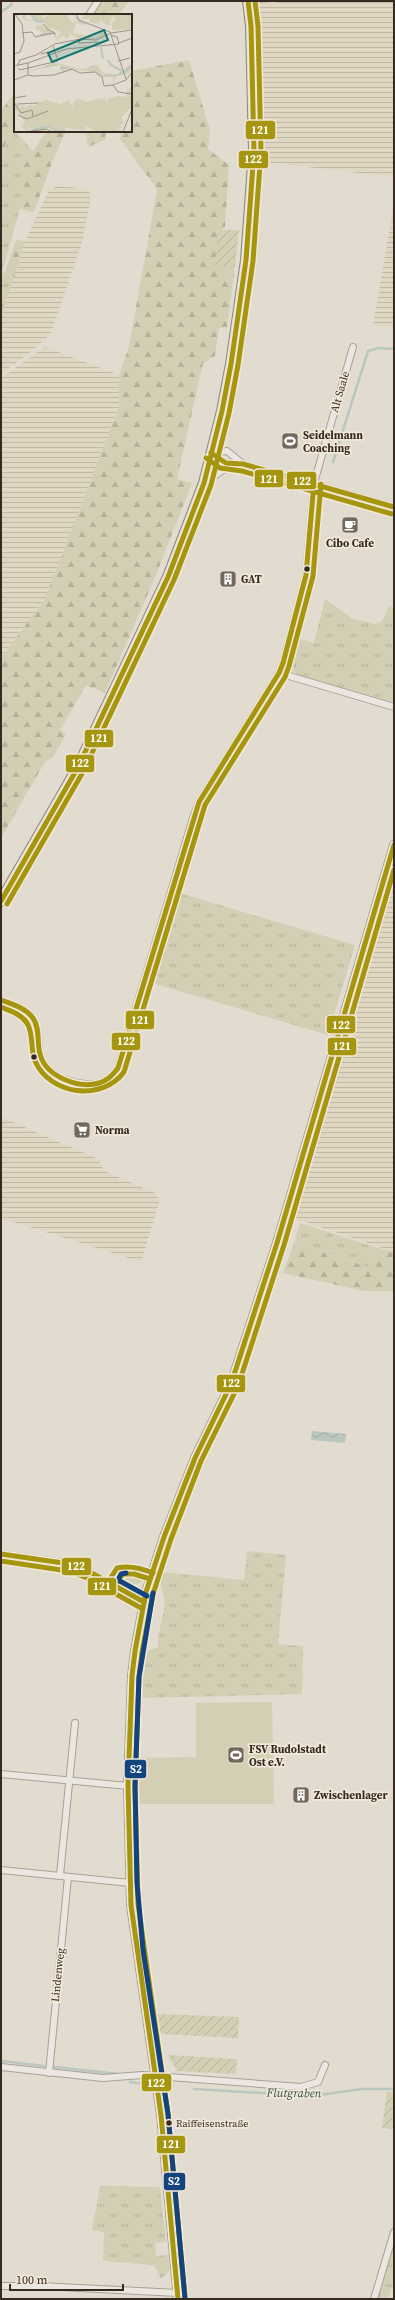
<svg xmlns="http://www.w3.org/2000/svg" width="395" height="2300" viewBox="0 0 395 2300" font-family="'Source Serif 4',serif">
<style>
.farmland{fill:url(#farmland-rules)}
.grass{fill:url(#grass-tufts)}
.forest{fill:url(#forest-firs)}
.garden{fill:url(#garden-furrows)}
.pitch{fill:#d2cfb4}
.water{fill:url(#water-waves)}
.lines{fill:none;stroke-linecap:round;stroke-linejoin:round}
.stream{stroke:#bac7be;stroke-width:2.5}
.minor-casing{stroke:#a8a199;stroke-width:8}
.tertiary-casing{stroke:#a8a199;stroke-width:10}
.primary-casing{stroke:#8d867f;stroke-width:12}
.minor{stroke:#ebe7e0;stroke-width:6}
.tertiary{stroke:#ebe7e0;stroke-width:8}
.primary{stroke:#e2dcd3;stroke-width:10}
.bus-1-casing{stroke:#f2e8d8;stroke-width:8}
.bus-2-casing{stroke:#f2e8d8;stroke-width:8}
.bus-3-casing{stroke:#f2e8d8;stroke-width:8}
.bus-1{stroke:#a5950f;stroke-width:5}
.bus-2{stroke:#a5950f;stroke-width:5}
.bus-3{stroke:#13447e;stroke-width:5}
.bus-dot{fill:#362a21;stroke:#f2e8d8;stroke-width:1.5}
.labels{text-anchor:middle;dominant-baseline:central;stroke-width:3.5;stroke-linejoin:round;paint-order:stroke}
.bus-label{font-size:10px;fill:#362a21;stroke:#f2e8d8;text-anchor:start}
.street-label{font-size:11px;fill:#362a21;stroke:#f2e8d8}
.poi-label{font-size:11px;font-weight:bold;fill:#362a21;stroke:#f2e8d8;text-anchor:start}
.water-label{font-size:12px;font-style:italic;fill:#33544f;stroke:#f2e8d8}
.inset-river{fill:none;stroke:#bac7be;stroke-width:2}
.inset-road{fill:none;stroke:#9d948a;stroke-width:1}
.view{fill:#0f766e;fill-opacity:0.15;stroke:#0f766e;stroke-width:2}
.inset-edge{fill:none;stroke:#362a21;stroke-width:2}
.line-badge{stroke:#f2e8d8;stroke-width:1.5}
.badge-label{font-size:11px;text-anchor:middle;font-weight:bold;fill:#fff}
</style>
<defs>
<pattern id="farmland-rules" width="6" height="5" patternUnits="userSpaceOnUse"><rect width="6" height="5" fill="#e0d7c2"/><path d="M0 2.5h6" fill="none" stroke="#c1b9a6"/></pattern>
<pattern id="grass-tufts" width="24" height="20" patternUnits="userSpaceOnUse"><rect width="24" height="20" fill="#d2cfb4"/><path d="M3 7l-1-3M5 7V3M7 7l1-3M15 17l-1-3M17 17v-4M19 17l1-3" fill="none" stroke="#b5b29a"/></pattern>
<pattern id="forest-firs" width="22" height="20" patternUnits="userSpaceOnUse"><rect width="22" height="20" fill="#d2cfb4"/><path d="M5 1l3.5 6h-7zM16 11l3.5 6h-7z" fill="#b5b29a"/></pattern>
<pattern id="garden-furrows" width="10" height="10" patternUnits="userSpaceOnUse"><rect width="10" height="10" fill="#d2cfb4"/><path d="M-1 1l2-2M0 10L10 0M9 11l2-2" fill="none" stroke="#b5b29a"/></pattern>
<pattern id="water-waves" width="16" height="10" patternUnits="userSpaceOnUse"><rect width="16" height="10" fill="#bac7be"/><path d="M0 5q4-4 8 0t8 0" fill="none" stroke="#a0aba3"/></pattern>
</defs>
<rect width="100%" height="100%" fill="#e2dbd0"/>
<g class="farmland">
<polygon points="254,1 275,3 282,1 394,1 394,177 264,162 260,129"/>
<polygon points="57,186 89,189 90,190 90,204 81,246 51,333 37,347 1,374 1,316 25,241 49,190"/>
<polygon points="394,203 394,327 373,326"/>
<polygon points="45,347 119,375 119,407 45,599 1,658 1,378"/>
<polygon points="394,864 394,1252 297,1219 294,1214"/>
<polygon points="1,1117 98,1159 104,1171 155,1193 160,1200 141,1262 1,1218"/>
</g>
<g class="grass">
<polygon points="13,130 33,151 24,164 20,209 2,272 14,277 1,316 1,153"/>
<path d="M325 599 353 619 376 624 382 621 389 606 394 608V702L298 675C284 665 290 651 294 637L314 643Z"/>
<polygon points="179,893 355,945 328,1035 152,983"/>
<polygon points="300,1223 375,1247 368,1267 294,1243"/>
<path d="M247 1551 286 1555 278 1644 303 1646 302 1694 141 1698 145 1652 158 1647C157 1621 173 1606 158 1580L161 1572 244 1580Z"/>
<polygon points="126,1570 141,1573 143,1578 141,1583 125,1586 118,1582 116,1574 118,1571"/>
<polygon points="100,2186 160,2187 166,2242 155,2243 156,2256 168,2255 170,2270 161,2279 154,2265 103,2261 104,2232 92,2230"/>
<polygon points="394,2243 394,2286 391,2288 388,2299 377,2299"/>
</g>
<g class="forest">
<polygon points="103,1 130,1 118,15 94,15"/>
<polygon points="189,60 210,130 208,149 229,165 225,227 222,230 215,267 235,267 227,327 219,328 215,356 203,363 177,479 192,483 156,575 105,693 86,685 60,730 66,734 53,757 45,762 1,838 1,658 45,599 119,407 119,375 129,347 157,189 120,139 121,131 131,131 131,71"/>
<polygon points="15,92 15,126 1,153 1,111"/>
<polygon points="47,131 66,131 53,160 34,212 20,209 24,164"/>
<polygon points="86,131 106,131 105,140 88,147"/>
<polygon points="16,240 25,241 14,277 5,273"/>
<polygon points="294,1243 368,1267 375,1247 394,1252 394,1291 364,1291 283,1273"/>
</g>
<g class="garden">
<polygon points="222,230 239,230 235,267 215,267 217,236"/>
<polygon points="157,2014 239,2017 238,2038 160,2034"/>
<polygon points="168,2055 237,2059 236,2074 177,2071"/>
<polygon points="387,2092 394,2092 394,2129 382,2128"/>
</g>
<polygon class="pitch" points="272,1702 274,1804 138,1804 138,1758 196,1757 196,1703"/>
<polygon class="water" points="312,1431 346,1434 345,1443 311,1440"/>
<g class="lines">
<g class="stream">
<polyline points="1,12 11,5 12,1"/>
<polyline points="333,462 368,351 379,348 394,349"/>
<polyline points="1,2061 44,2066"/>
<polyline points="54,2067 119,2074"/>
<polyline points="130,2082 150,2085"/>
<polyline points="194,2089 312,2096 362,2089 394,2089"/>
</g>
<g class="minor-casing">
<g id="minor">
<polyline points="89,15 98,1"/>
<path d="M243 464 227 451 211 453C221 464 230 464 243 464L394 507"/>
<polyline points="204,483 232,464"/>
<polyline points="279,673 394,707"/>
<path d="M1 1000C11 1004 23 1007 31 1016 39 1025 38 1039 39 1050 42 1072 65 1082 85 1084 99 1086 110 1080 118 1068L194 815 199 802 279 673 283 663 306 575 314 483 353 347"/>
<polyline points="1,1554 70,1564 90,1572 144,1602"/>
<polyline points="1,1774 128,1786"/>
<polyline points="1,1870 130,1883"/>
<polyline points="60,1875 75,1723"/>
<polyline points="1,2067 103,2078 142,2075 301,2087 318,2082 325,2065"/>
<polyline points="49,2073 68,1877"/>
<polyline points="1,2286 40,2286 178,2293"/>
<polyline points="374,2299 394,2232"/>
</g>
</g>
<g class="tertiary-casing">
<polyline id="tertiary" points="178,2299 161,2115 131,1905 128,1786 132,1676 135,1651 146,1592 164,1537 195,1458 231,1384 277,1243 394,845"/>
</g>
<g class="primary-casing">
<polyline id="primary" points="1,901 77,769 168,577 204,483 222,411 231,364 246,260 254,151 251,26 248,1"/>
</g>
<use href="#minor" class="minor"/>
<use href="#tertiary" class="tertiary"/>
<use href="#primary" class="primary"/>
<g class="bus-1-casing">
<g id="bus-1">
<polyline points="211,453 226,463 243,464 394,507"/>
<polyline points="1,901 77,769 168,577 204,483 222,411 231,364 246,260 254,151 251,26 248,1"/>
<path d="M1 1000C12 1004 26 1008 33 1018 41 1030 36 1045 41 1057 48 1077 79 1089 99 1083 107 1081 113 1075 118 1068L199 802 279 673 283 663 306 575 314 483"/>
<polyline points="1,1554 70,1564 90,1572 144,1602"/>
<path d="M108 1582 117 1568C130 1565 141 1568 153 1573"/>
<polyline points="178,2299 161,2115 131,1905 128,1786 132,1676 135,1651 146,1592 164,1537 195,1458 231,1384 277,1243 394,845"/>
</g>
</g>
<g class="bus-2-casing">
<g id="bus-2">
<polyline points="206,458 220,468 242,471 392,514"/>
<polyline points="7,904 83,772 174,580 211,485 229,413 238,365 253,261 261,151 258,26 255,1"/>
<path d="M1 1007C10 1011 21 1014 27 1023 34 1034 30 1049 35 1061 50 1095 102 1102 124 1072L205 805 285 677 289 666 313 576 321 484"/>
<polyline points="1,1561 68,1571 87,1578 141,1608"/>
<polyline points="114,1586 123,1574 134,1574 150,1579"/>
<polyline points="185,2298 168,2114 138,1904 135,1786 139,1677 142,1652 153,1594 171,1539 201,1461 238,1386 284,1245 394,870"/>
</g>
</g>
<g class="bus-3-casing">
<g id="bus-3">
<polyline points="126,1573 121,1574 118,1580 147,1596"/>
<polyline points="153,1593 139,1677 135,1786 137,1883 143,1950 168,2114 185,2298"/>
</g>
</g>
<use href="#bus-1" class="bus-1"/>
<use href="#bus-2" class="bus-2"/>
<use href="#bus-3" class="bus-3"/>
</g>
<defs>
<g id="stadium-square" transform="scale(0.9)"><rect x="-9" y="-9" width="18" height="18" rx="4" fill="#72685e" stroke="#f2e8d8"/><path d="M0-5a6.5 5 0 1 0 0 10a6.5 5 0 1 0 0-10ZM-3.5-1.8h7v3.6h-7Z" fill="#fff"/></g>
<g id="cafe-square" transform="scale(0.9)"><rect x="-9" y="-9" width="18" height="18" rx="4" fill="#72685e" stroke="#f2e8d8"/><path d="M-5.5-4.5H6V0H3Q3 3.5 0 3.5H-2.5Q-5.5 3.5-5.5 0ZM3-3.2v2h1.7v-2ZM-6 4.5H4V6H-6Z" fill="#fff"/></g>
<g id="building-square" transform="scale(0.9)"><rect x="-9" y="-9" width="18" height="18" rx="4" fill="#72685e" stroke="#f2e8d8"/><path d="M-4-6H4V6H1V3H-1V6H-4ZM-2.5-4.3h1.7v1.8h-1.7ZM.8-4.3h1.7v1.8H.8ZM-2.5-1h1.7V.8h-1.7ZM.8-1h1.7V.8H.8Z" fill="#fff"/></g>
<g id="supermarket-square" transform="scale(0.9)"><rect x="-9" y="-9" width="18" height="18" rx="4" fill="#72685e" stroke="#f2e8d8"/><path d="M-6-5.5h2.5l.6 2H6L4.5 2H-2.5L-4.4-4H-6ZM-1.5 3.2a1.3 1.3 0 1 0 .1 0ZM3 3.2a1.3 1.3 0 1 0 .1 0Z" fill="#fff"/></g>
</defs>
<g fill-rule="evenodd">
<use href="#stadium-square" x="290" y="441"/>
<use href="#cafe-square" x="350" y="525"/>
<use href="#building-square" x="228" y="579"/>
<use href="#supermarket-square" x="82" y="1130"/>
<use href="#stadium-square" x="236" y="1755"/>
<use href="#building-square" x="301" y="1795"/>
</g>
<g class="bus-dot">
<circle cx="307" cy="569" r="3.5"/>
<circle cx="34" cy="1057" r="3.5"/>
<circle cx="169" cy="2123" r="3.5"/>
</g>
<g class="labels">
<g class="bus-label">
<text x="176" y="2123">Raiffeisenstraße</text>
</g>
<g class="street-label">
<text transform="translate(340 392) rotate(-74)">Alt Saale</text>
<text transform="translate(58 1975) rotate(-84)">Lindenweg</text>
</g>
<g class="poi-label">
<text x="303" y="435">Seidelmann<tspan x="303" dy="13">Coaching</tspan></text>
<text x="350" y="543" text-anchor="middle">Cibo Cafe</text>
<text x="241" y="579">GAT</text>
<text x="95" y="1130">Norma</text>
<text x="249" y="1749">FSV Rudolstadt<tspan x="249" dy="13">Ost e.V.</tspan></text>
<text x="314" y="1795">Zwischenlager</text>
</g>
<g class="water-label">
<text transform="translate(294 2093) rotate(1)">Flutgraben</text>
</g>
</g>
<g transform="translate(14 14)">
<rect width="118" height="118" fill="#e2dbd0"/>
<path d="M23 109 18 116 35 111 49 115V117L39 118V114L34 113 30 117 22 118 10 111Z" fill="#d2cfb4"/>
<path d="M10 0 12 2 11 5 16 6 20 5 16 0H31L28 3 30 5 35 0H55L53 1 57 8 60 9 61 6 67 11 62 9 59 19 81 23 89 18 91 21 84 25 62 24 61 21 60 23 56 20 55 16V24L48 22 41 27 46 19 45 17 33 13 42 20 41 25 39 20 28 21 29 19 22 15V11H27L32 16 30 7H13L8 4ZM76 0H118V15L98 16V11H96L102 5 99 2 94 12 87 6 85 9 81 8 83 10 76 8V5H68L69 2ZM39 48 68 55 82 51 89 59 96 61 108 59 106 61 118 52 115 57 118 58 102 63 99 70V63H89L81 58 60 56 40 61 53 55 46 52 66 56H73L77 52 69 56 45 51 27 54ZM116 74 118 93 107 103 110 108 105 113H110L103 115 107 116 102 118H83L72 112 71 116 52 114 49 117 46 113 42 114 35 111 18 115 23 109 11 110 14 115 17 114 13 117 7 112 11 108 0 93 4 90 5 94 8 97 6 94 9 91 12 94 15 91 20 92 25 87 30 88 29 85 46 90 55 86 58 93 62 85 74 88 85 84 89 86 90 81 92 89 93 85 105 82 112 83 113 76Z" fill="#d2cfb4"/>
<path d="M118 50 117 54 113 58 103 62H94L90 60 82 52 70 56 56 54 47 56 46 52H40L0 60 40 51 69 56 82 51 90 60 103 61Z" fill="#bac7be"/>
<path class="inset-river" d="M17 0 22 7 30 8M62 3 66 8 73 10M26 21 38 19M87 33 89 45M94 46 97 51 108 57M19 116 35 112 42 117H52"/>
<path class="inset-road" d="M62 0 65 6 96 18 112 65M29 10 33 15 41 19M8 19 18 18 21 23 40 19 42 21M66 26 65 29 85 28M105 29 118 24M39 32 43 44M0 40 6 38 10 27 8 10 1 0M27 40 34 38 36 43M104 47 116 44M14 49 52 35 105 30 103 23 97 21M4 51 6 46 22 41 41 30 66 25 82 26 97 19 118 16M0 52 14 49V61L19 62 40 61 58 55 66 59 81 58 88 63 90 72 99 71 104 78 118 80M4 54 6 56 44 47M0 66 14 61M99 71 112 66 118 58M0 84 12 82M0 88 7 99 18 96 19 102M3 90 24 89M4 101 13 105 34 97M10 118 32 115 39 118M109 118 118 95"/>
<path class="view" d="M90 16 94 26 38 48 34 39Z"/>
<rect width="118" height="118" class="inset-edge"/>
</g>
<g class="line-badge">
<rect x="245" y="120" width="31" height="20" rx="4" fill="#a5950f"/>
<rect x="238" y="150" width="31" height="19" rx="4" fill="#a5950f"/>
<rect x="254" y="469" width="30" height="19" rx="4" fill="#a5950f"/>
<rect x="286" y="471" width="31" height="19" rx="4" fill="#a5950f"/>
<rect x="84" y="729" width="30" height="19" rx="4" fill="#a5950f"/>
<rect x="65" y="754" width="30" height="19" rx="4" fill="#a5950f"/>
<rect x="125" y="1010" width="30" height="20" rx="4" fill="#a5950f"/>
<rect x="326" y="1015" width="30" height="19" rx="4" fill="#a5950f"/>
<rect x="111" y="1032" width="30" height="19" rx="4" fill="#a5950f"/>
<rect x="327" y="1037" width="30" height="19" rx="4" fill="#a5950f"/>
<rect x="216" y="1374" width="30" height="19" rx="4" fill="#a5950f"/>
<rect x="61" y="1557" width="31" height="19" rx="4" fill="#a5950f"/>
<rect x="87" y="1577" width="30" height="19" rx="4" fill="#a5950f"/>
<rect x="124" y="1759" width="23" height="20" rx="4" fill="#13447e"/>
<rect x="141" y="2073" width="31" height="19" rx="4" fill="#a5950f"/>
<rect x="156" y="2135" width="30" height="19" rx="4" fill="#a5950f"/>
<rect x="163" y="2172" width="23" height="19" rx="4" fill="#13447e"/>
</g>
<g class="badge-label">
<text x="260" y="134">121</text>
<text x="253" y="163">122</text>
<text x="269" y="483">121</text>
<text x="302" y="485">122</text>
<text x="99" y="742">121</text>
<text x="80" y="767">122</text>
<text x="140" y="1024">121</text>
<text x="341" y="1029">122</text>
<text x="126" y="1045">122</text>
<text x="342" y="1050">121</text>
<text x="231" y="1387">122</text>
<text x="76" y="1570">122</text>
<text x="102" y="1590">121</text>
<text x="136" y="1773">S2</text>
<text x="156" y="2087">122</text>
<text x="171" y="2148">121</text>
<text x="174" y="2185">S2</text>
</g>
<rect width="395" height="2300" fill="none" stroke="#362a21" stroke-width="4"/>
<path d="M10 2284v6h113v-6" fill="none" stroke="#362a21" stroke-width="2"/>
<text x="16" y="2284" font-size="12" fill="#362a21" stroke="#f2e8d8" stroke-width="3" paint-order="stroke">100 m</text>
</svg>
